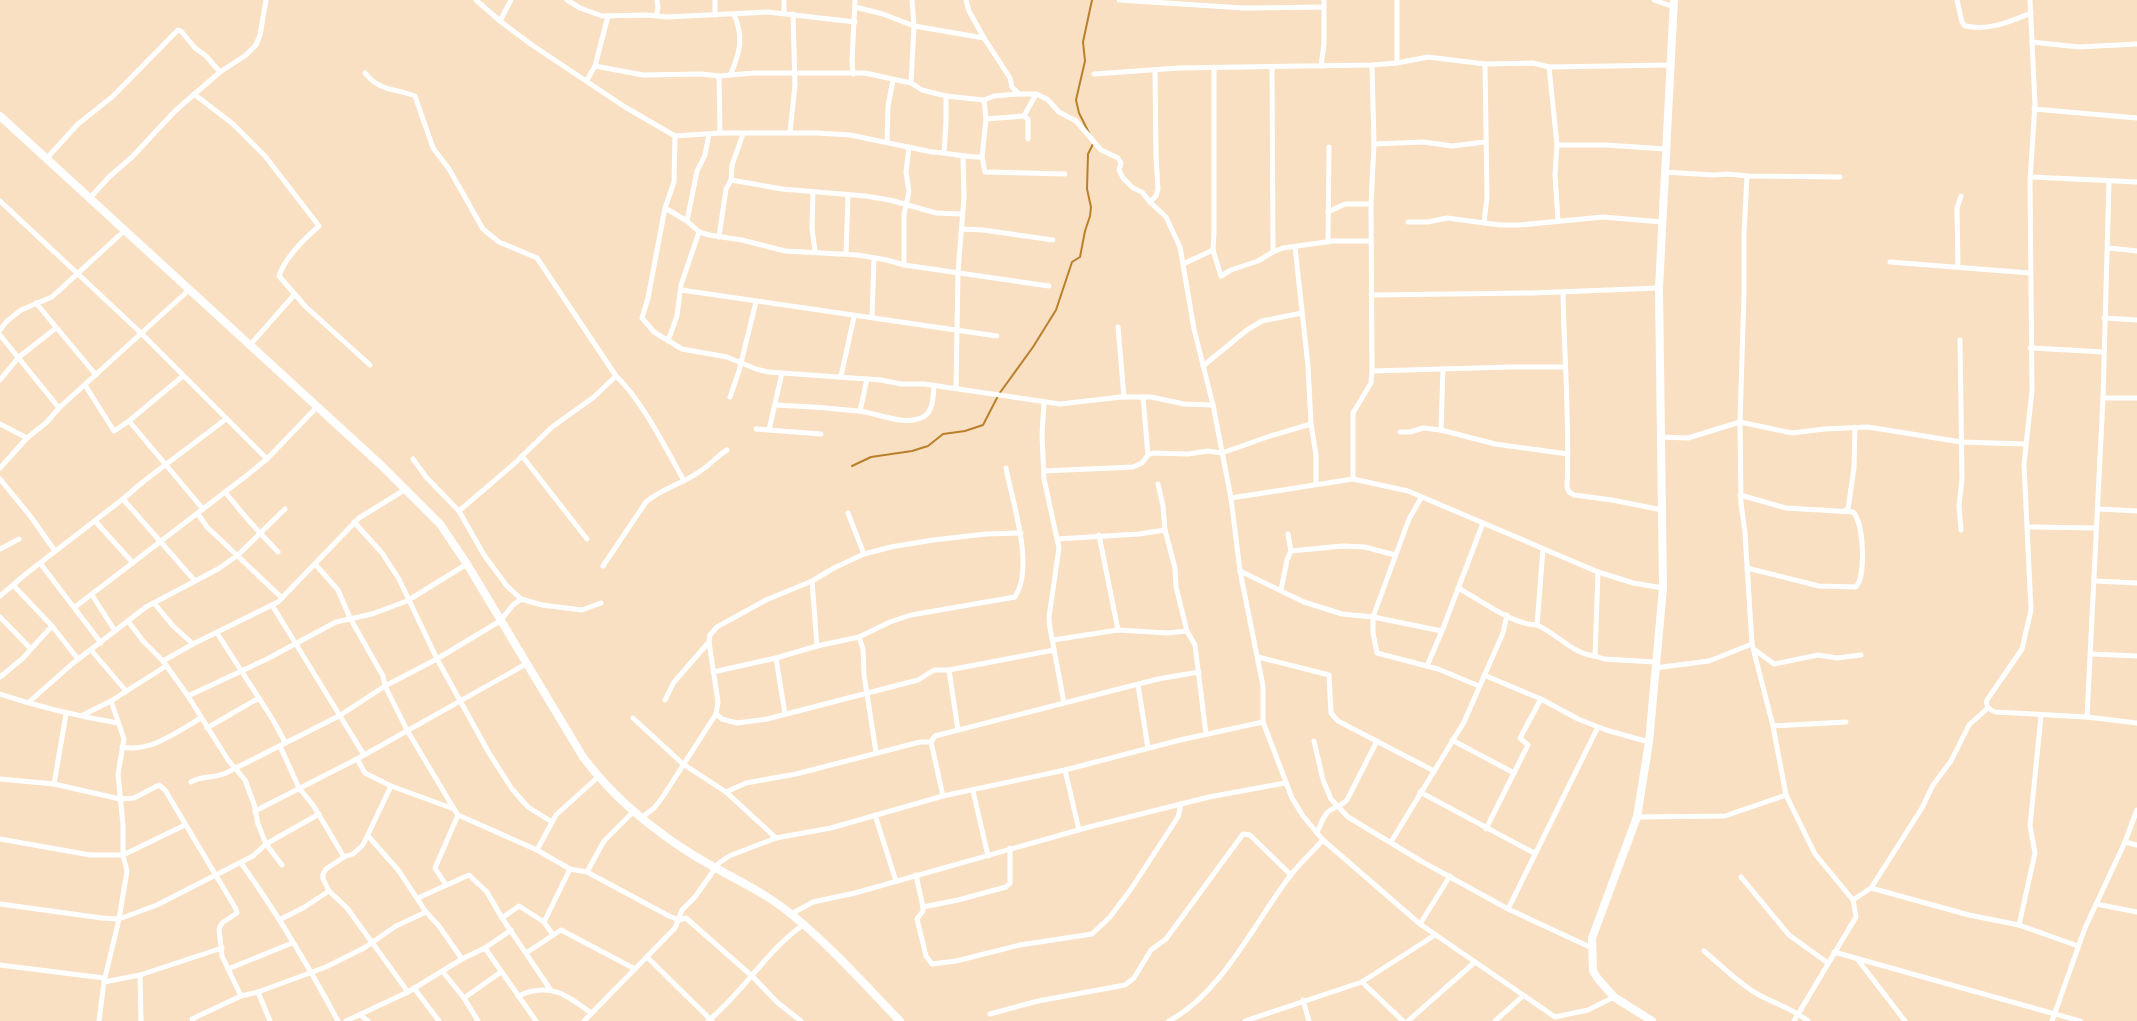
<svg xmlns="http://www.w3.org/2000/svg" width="2137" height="1021" viewBox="0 0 2137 1021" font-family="Jost,sans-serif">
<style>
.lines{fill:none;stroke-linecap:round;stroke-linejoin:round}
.stream{stroke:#b9802b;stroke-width:2}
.street{stroke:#fff;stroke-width:5}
.secondary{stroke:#fff;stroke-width:8}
</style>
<rect width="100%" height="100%" fill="#f9e0c2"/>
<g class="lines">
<g class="stream">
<polyline points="1089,133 1079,113 1076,100 1085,61 1083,42 1092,0"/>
<polyline points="852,466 871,457 912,451 928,446 943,434 965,431 983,425 999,394 1033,347 1056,310 1072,262 1080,257 1085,231 1090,216 1091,207 1087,189 1088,154 1093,144"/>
</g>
<g class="street">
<path d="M476 0 500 21 532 45 625 107 675 136 720 133H817L850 135 932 152C949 153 965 157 982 157"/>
<polyline points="567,0 580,8 602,16 646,15 667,17 768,12 855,22"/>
<polyline points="715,0 715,15"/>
<polyline points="966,0 969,11 984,38 1010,78 1012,87 1019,94 1036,94 1047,99 1059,112 1076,121 1101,150 1118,158 1121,163 1119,170 1123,178 1133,188 1142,192 1150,202 1166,217 1180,247 1194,329 1213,405 1231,498 1240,571 1263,686 1263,722 1292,798 1303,816 1323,840 1420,924 1555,1017 1588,1010 1614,997"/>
<polyline points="1119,0 1244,8 1324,7"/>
<polyline points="1397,0 1397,63"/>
<polyline points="1654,0 1674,7"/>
<path d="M1957 0 1962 22 1965 26C1989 31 2009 22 2031 13"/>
<path d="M2030 0 2035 104 2030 181 2032 391 2024 464 2031 610 2022 649 1987 700C1985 706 1990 710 1995 712L2087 717 2137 723"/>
<polyline points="855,7 883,14 914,26 984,38"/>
<polyline points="784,13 784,0"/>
<polyline points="656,16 658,8 657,0"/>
<polyline points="500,21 511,0"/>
<polyline points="2032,42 2079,47 2137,44"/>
<polyline points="595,66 643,75 702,74 719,76 754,73 865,73 911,83 922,90 946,96 984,100 994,96 1019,94"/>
<polyline points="1321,66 1324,44 1324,0"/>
<polyline points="1214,67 1214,233 1213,250 1221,276 1231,270 1258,261 1273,252 1283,248 1333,241 1371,241"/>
<polyline points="1272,67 1273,252"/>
<polyline points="1549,67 1557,145 1555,175 1558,220"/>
<path d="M365 73C380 92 395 88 415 96L433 148 449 169 483 229 499 242 537 258 616 376C641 399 667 450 684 481"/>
<path d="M731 74C740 51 744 38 734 14"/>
<polyline points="853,74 852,61 855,0"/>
<polyline points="1094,74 1179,68 1372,65 1397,63 1428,57 1485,64 1533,63 1549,67 1670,65"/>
<polyline points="719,76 720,133"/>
<polyline points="587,80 595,66 608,16"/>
<polyline points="911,83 914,26 912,0"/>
<path d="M194 94 233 124 265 156 319 226C304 239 285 258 279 276L305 306 370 365"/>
<polyline points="984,100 986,119 982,157 985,172 1065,174"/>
<polyline points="2034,109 2137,118"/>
<polyline points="1024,116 1036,94"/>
<polyline points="1024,116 1028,119 1028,139"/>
<polyline points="986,119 1024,116"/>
<polyline points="790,132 795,85 793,14"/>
<polyline points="675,136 674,182 665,208 648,298 642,318 654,332 682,349 727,357 756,369 768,372 881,380 901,384 924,384 1060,404 1121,397 1151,397 1184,404 1213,405"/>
<polyline points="887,142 888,106 893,80"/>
<polyline points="1374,144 1423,142 1452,146 1485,142"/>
<polyline points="1557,145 1606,145 1666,149"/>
<polyline points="944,153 946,123 946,96"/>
<polyline points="47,158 78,124 112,97 178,30 181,31 195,48 206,56 220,72"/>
<polyline points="1664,172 1713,175 1728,174 1747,176 1840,177"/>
<polyline points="1747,176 1744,234 1744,293 1740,422 1741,503 1745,533 1752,644 1773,726 1786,795 1815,854 1853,900"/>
<polyline points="2030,177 2137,182"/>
<polyline points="731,180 782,189 865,196 890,200 936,213 962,214"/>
<polyline points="813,192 812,229 815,251"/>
<polyline points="89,199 109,177 132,157 175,111 220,72 246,55 256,45 260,35 266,0"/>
<polyline points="0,201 141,333 267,459"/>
<polyline points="1150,202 1156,196 1158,189 1156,156 1155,70"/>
<polyline points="665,208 687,221 699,232 709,235 742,240 785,251 858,255 887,260 904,265 1049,286"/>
<polyline points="1328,212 1345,204 1371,204"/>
<polyline points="687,221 697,171 705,155 709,134"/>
<polyline points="1408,222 1428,222 1447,218 1500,225 1520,225 1603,217 1662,222"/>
<polyline points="1484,223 1487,197 1485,64"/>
<polyline points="962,229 983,230 1053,240"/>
<polyline points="719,237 726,189 731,180 732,165 743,134"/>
<polyline points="1328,242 1329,147"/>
<polyline points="1295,247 1308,366 1311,424 1316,455 1316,484"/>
<polyline points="2109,248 2137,251"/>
<polyline points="846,254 848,195"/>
<polyline points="1890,262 2030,273"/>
<polyline points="1183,264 1213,250"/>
<polyline points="904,265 904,214 909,192 906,172 909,147"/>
<polyline points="1958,267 1957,208 1961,196"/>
<polyline points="681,290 997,336"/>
<path d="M1563 292C1564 358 1570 422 1567 487L1569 492 1574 495 1612 500 1662 510"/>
<polyline points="1371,295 1532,293 1659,288"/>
<polyline points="36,303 96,375"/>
<polyline points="872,317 874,258"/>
<polyline points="2104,318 2137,320"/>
<polyline points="1118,327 1124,397"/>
<polyline points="0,330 7,321 21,310 52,297 124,231"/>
<polyline points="0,335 59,408"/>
<polyline points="1960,340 1962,478 1959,506 1961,530"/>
<polyline points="668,341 677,316 681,285 699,232"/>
<polyline points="250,345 294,295"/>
<polyline points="2030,348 2103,352"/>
<polyline points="1203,366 1247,330 1262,321 1302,313"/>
<polyline points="1372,371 1511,367 1564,367"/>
<polyline points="841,376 854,317"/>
<polyline points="0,380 19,357 56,328"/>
<polyline points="85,385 114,431 129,421 183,376"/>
<polyline points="956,388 958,272 964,197 963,157"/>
<polyline points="730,397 739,371 756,302"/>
<polyline points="1143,397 1148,455"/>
<polyline points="2103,398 2137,398"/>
<polyline points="1044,402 1042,435 1044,479 1059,548 1049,617 1050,628 1064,703"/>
<path d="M776 405C803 406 830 408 857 411 877 412 903 427 923 417 934 411 933 396 934 385"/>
<polyline points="860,411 867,379"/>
<polyline points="129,421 203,509"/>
<polyline points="0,424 27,438"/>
<polyline points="756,429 821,434"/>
<polyline points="769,430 782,373"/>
<polyline points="1441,430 1443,369"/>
<polyline points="1400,432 1410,432 1423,428 1441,430 1495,444 1568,454"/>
<polyline points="1661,437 1688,438 1740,422 1792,433 1824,429 1868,427 1961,442 2025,444"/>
<polyline points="522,456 587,539"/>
<polyline points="413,459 426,477 459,511 484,555 507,586 521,599 542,605 582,610 601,603"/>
<polyline points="0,468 27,438 47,422 59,408 190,289"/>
<polyline points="1044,471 1133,467 1142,463 1148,455 1153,453 1188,454 1208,451 1222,453 1270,436 1311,424"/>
<polyline points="0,479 31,517 55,551"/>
<polyline points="1353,479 1353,413 1371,383 1372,371 1371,204 1374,144 1372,65"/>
<polyline points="1158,484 1163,506 1165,530 1175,568 1176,587 1187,631 1195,645 1206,734"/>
<polyline points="225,492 249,521 278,552"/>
<path d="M1740 495 1786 508 1853 512C1864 523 1866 575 1856 587L1819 586 1747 568"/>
<polyline points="1231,498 1353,479 1408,491 1598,572 1633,583 1663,588"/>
<polyline points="1421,498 1409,519 1373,617 1373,633 1377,653 1438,669 1479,686"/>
<polyline points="123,499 195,581"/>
<polyline points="2099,509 2137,511"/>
<polyline points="1845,510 1848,509 1854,468 1855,427"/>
<polyline points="459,511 515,463 552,427 594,397 616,376"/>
<polyline points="848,513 864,554"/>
<polyline points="198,514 207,527 282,598"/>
<polyline points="95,521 133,563"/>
<polyline points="354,522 382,553 399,579 437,659 489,753 512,789 528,807 552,822"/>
<polyline points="2028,527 2096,528"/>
<polyline points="1099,535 1118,630"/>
<polyline points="1057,539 1139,534 1165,530"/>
<polyline points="0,549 19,539"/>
<polyline points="1291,551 1343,546 1365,547 1395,555"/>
<polyline points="40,563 101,643"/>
<polyline points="315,564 338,590 350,618 383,676 385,686 407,730 454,809"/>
<path d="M603 566 646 502C661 489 682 484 699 472 709 466 717 456 727 450"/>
<polyline points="1240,571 1304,602 1342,614 1373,617 1442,631"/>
<polyline points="1598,572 1595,656 1604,659 1655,662"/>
<polyline points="812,581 817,646"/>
<polyline points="2095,581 2137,583"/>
<polyline points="13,585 52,626 78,659"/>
<path d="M1458 588C1480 600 1513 625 1537 625L1543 549"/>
<polyline points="1281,590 1287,560 1291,551 1288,534"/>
<polyline points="92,595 115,631"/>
<polyline points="0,596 27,573 123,499 144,481 226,419"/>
<polyline points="154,603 173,626 193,644"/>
<polyline points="272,605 364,755"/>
<polyline points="75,607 246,476 267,459 316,408"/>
<polyline points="0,617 31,649"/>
<polyline points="128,621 143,641 163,661 188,696 228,760 245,780 254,804 258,824 266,844 282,865"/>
<path d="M1537 625C1559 635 1571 653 1595 656"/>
<polyline points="217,633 273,720 285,742"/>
<polyline points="859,637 863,649 864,675 876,752"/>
<polyline points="1053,640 1118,630 1168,633 1187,631"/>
<polyline points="91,650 126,691"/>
<polyline points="1755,650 1774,664 1818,655 1837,658 1861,655"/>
<polyline points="2091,654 2137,656"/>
<polyline points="1258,657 1329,675 1331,713 1338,721 1434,771"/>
<polyline points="776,658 785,714"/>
<polyline points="163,661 193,644 278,602 359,518 406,489"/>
<polyline points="1427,666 1442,631 1483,523"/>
<polyline points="1655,668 1709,661 1752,644"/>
<polyline points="949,670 958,730"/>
<path d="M713 672 776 658 817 646 859 637 890 622 911 615 1015 597C1035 567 1012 501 1006 468"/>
<polyline points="1484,675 1541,699 1578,719 1606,730 1649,742"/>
<polyline points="0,677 22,659 52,626"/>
<polyline points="1138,685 1148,748"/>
<path d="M0 694C39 707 78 716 118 723"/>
<polyline points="188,696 267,659 336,622 372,614 407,601 467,564"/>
<polyline points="665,700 674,682 709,642 710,635 717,627 766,600 812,581 834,568 864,554 891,547 933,540 986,534 1021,533"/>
<polyline points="29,702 72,664 146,607 218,569 238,555 285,509"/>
<polyline points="716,714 722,719 737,723 767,719 918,680 934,670 949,670 1054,650"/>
<polyline points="83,715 111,701 166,666"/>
<polyline points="2087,717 2103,398 2109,182"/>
<polyline points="633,718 683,764 726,792 776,838"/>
<polyline points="1773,726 1846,722"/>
<polyline points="207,728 259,698"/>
<polyline points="1452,740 1514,773"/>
<polyline points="1314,741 1323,780 1331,799 1348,817 1421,861 1508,909 1592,948"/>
<polyline points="931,742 943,796"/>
<polyline points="280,746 299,788 313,805 344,857"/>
<path d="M122 747C150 753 177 732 201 718"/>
<polyline points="357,759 365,773 391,786 454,809 458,815 537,850 570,869 587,872 669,916 679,920 686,918 753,977 778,1003 801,1021"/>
<polyline points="1065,770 1079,830"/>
<polyline points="0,779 54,784 120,799 134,798 159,785 165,790 236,909 237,913 222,923 219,929 222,956 241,996"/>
<path d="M191 782C203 775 212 779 226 773L339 716 385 686 437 659 500 621 513 605 521 599"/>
<polyline points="54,784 66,714"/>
<polyline points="391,786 363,845 353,854 344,857 326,869 323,874 323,879 329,891 347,908 408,992"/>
<polyline points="973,791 988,856"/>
<polyline points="726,792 746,783 796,774 920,742 931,742 935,736 1158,679 1199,672"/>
<polyline points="1420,792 1534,853"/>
<polyline points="255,811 357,759 526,664"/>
<polyline points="875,815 896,881"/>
<polyline points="1637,817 1725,816 1786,795"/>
<polyline points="641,818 654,808 662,798 716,714 718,702 709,642"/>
<polyline points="1486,829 1528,745 1520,738 1541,699"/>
<path d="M1317 833C1320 826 1323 816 1329 811 1335 807 1341 806 1347 800L1377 741"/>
<polyline points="369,837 399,871 426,912 439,926 462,959"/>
<polyline points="0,839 90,855 123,855 185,825"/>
<polyline points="1391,842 1464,722 1503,633 1507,615"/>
<polyline points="2125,842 2137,845"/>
<polyline points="537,850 556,815 598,777"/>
<path d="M241 863C277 913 309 967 338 1021"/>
<polyline points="587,872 604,841 633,812"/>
<polyline points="916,875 923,907 923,911 917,919 926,956 932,964 956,961 1020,945 1092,934 1110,917 1131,889 1178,817 1181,804"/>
<polyline points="1741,877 1789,935 1828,963"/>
<polyline points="446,885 435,868 458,815"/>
<polyline points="1871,888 1969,915 2019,925 2078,946"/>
<polyline points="418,898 469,875 487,892 502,918 550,989"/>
<polyline points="0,904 102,918 119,919 157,905 253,856 266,844 319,814"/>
<polyline points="2096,904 2137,912"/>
<polyline points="923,907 958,900 1006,887 1010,883 1010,848"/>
<polyline points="1508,909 1598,727"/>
<polyline points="791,914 813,902 855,893 1089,827 1209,797 1285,783"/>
<polyline points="502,918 519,906 544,922 553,935"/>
<polyline points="279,920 303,908 329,891"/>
<polyline points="544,922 570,869"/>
<polyline points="1420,924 1450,876"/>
<polyline points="2019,925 2035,853 2030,826 2041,716"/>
<polyline points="485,948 536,1021"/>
<path d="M1704 951C1722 966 1739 984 1759 995 1776 1004 1793 1009 1808 1021"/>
<polyline points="1834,952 2080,1021"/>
<polyline points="526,953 561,930 635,969"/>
<polyline points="647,957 712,1021"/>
<polyline points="1858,960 1905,1021"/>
<polyline points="0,965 104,978"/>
<polyline points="228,969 292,943"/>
<polyline points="443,972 464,998 478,1021"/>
<polyline points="140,975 141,1021"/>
<polyline points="104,982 140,975 222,948"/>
<polyline points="1362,982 1403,1021"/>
<polyline points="414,988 439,1021"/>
<polyline points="258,992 270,1021"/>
<path d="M518 996C549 982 566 994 591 1013"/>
<polyline points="464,998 501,972"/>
<polyline points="1303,1000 1309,1021"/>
<polyline points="990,1014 1038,1001 1125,985 1134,978 1151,950 1166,939 1243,834 1250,835 1291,875"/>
<polyline points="360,1015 368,1021"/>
<polyline points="99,1021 104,982 119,919 127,871 123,855 123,825 118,774 124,739 111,701"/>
<polyline points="193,1021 192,1019 241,996 258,992 326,967 364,948 396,926 426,912"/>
<polyline points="346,1021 408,992 462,959 485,948 511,930"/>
<polyline points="584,1021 675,928 682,910 695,897 719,863 729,856 776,838 831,828 943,796 1065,770 1180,740 1263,722"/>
<path d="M708 1021C743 993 766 951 803 925"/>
<path d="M1169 1021C1222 993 1254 923 1290 876 1300 863 1312 852 1323 840"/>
<polyline points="1245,1021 1362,982 1435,935"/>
<polyline points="1408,1021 1475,962"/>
<polyline points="1495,1021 1523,996"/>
<polyline points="1794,1021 1856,917 1853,900 1871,888 1922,808 1933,785 1951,761 1969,725 1988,708"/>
<polyline points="2052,1021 2085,928 2125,842 2137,810"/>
</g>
<g class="secondary">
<path d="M0 116 382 466 440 524 467 564 583 757C612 796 649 827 690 853 723 874 761 889 791 914 831 946 865 985 900 1021"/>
<polyline points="1652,1021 1614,997 1598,979 1593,971 1592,938 1637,817 1649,742 1663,588 1659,288 1674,0"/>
</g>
</g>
</svg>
